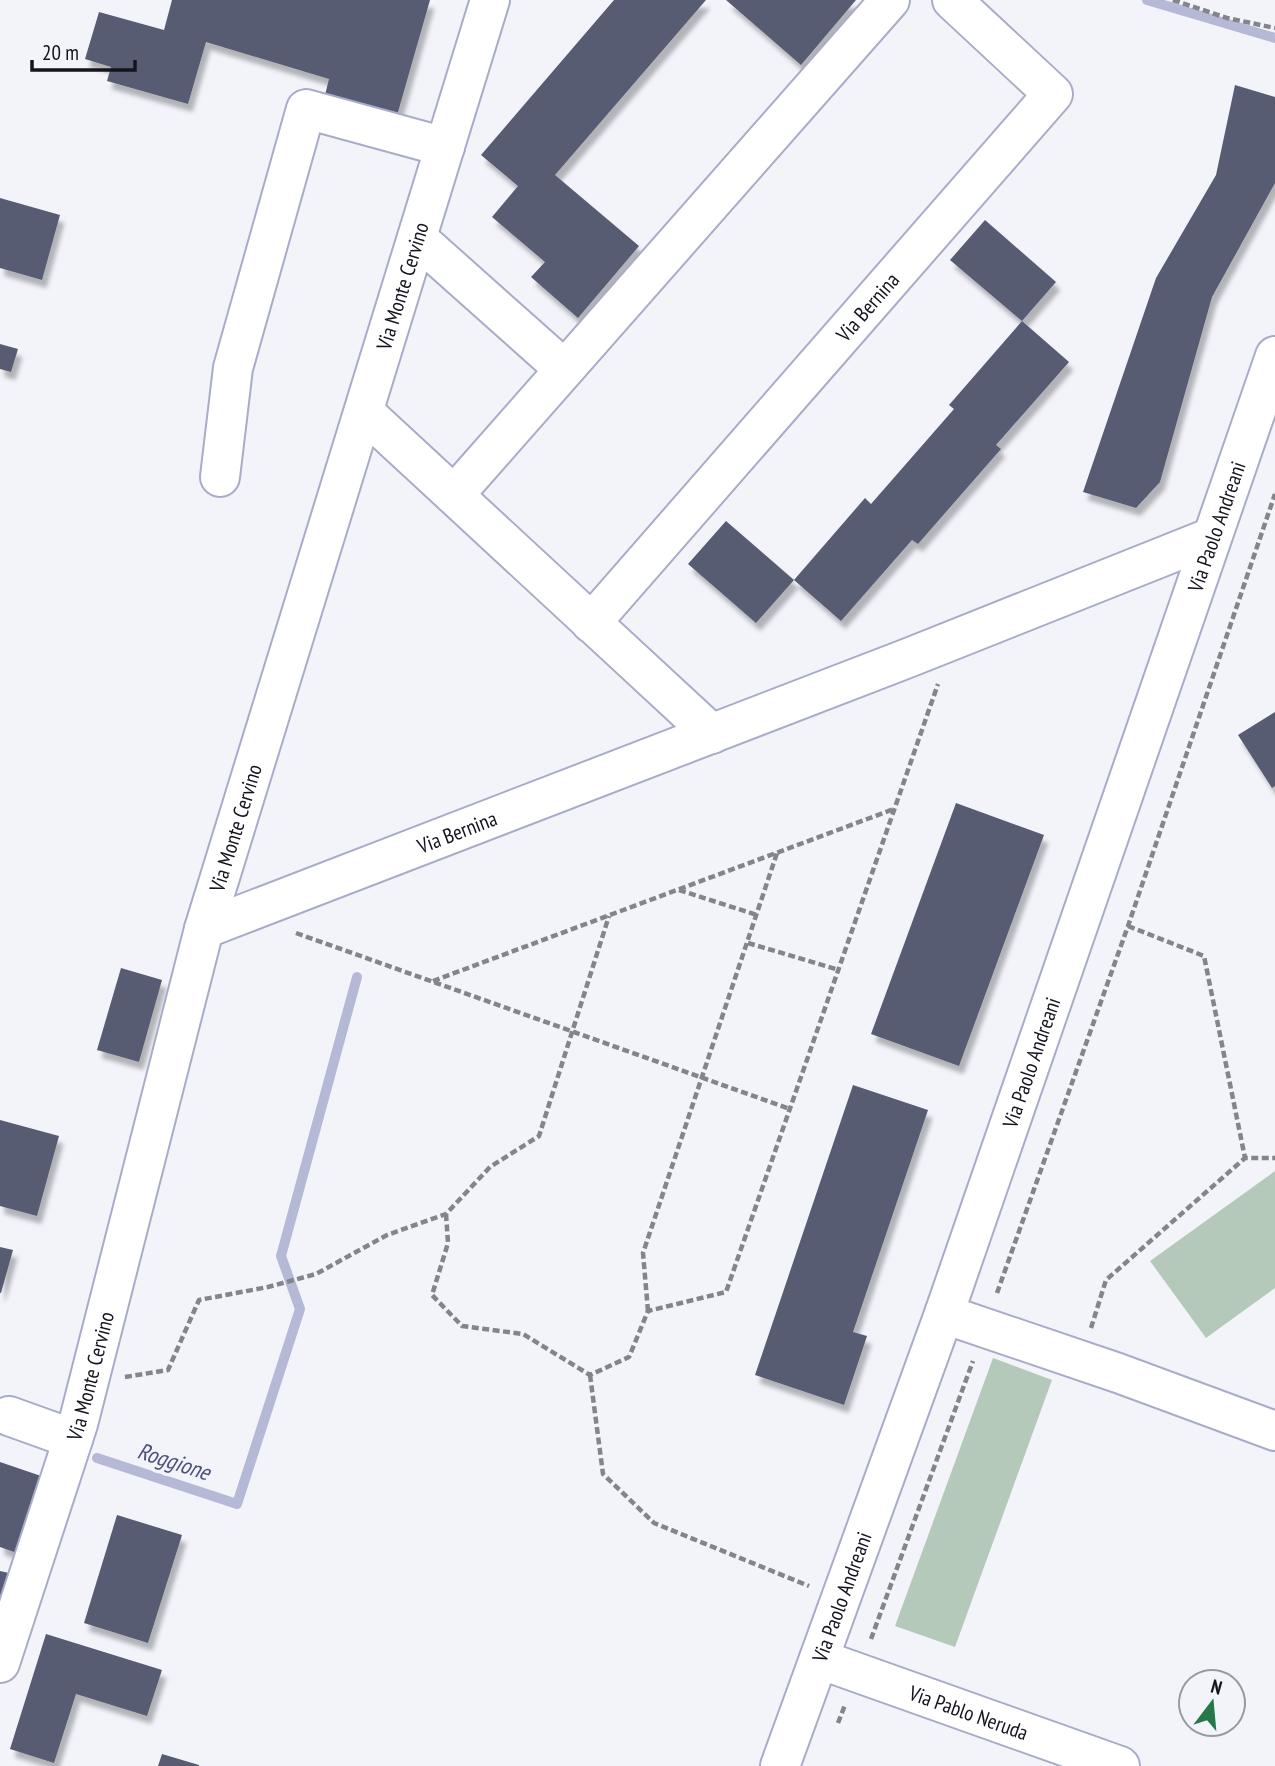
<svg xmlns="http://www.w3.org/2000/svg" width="1275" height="1766" viewBox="0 0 1275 1766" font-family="'PT Sans Narrow',sans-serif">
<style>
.green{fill:#b5c9ba}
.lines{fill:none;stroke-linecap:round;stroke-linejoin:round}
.stream{stroke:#b5b9d5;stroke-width:10}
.building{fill:#585b73;filter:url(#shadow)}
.minor-casing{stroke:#a8acc9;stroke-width:42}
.path{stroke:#83848c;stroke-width:4.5;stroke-dasharray:7 3.5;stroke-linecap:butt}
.minor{stroke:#fff;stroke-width:38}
.labels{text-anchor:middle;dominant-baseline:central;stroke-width:7;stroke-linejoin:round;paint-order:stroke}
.street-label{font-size:21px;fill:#13141e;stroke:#f3f4fa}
.water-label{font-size:23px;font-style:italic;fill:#4d507b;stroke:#f3f4fa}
</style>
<defs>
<filter id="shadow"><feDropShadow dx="4.5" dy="8" stdDeviation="2" flood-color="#0004"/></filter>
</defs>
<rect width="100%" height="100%" fill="#f3f4fa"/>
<g class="green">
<polygon points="1275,1171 1275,1288 1206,1338 1150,1261"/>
<polygon points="993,1358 1052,1380 955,1647 895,1626"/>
</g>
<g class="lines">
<g class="stream">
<polyline points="1147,0 1275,38"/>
<polyline points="97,1458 237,1504 300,1309 281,1256 357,977"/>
</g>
</g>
<g class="building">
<polygon points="172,0 430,0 396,119 324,99 329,79 206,42 188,104 107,81 111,67 85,59 99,12 164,30"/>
<polygon points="614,0 706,0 555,175 639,246 578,318 531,277 545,262 492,217 518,186 481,155"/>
<polygon points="726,0 856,0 801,65"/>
<polygon points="1235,85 1275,97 1275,183 1212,297 1160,482 1136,508 1083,492 1156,278 1216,175"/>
<polygon points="0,198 60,215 42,280 0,268"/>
<polygon points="985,220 1056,282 1022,321 950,260"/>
<polygon points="1022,321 1069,362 996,445 1001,449 918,544 912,540 841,621 794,580 865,498 871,504 954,409 949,405"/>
<polygon points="0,344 18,349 11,372 0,369"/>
<polygon points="726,521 794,580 756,623 688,564"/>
<polygon points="1275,712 1275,786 1272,788 1238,735"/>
<polygon points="956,803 1044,835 959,1066 871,1034"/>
<polygon points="121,968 162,980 139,1062 97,1050"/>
<polygon points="853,1085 928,1110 853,1332 867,1336 844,1405 755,1375"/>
<polygon points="0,1120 59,1136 37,1216 0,1206"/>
<polygon points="0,1247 13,1250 1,1293 0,1293"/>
<polygon points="0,1462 44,1477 17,1553 0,1547"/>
<polygon points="117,1515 182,1535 148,1643 84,1623"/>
<polygon points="0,1571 9,1573 1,1599 0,1599"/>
<polygon points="46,1634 162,1670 147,1716 76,1694 54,1763 10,1749"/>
<polygon points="162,1754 199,1765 199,1766 158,1766"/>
</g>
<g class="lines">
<g class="minor-casing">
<g id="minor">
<polyline points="417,238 564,369"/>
<polyline points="364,412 712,734"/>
<polyline points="220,477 233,368 306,109 445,147"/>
<polyline points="454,495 890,0"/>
<path id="s1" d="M591 623 1053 94 952 0"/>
<path id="s2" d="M204 929 908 658 1212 537"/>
<polyline points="944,1314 1118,1373 1275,1431"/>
<polyline points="9,1416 73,1439"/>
<path id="s3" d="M819 1659 1120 1766"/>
<path id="s4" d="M0 1663 78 1424 204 929 490 0"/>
<path id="s5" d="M780 1766 944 1314 1275 356"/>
</g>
</g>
<g class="path">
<polyline points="1173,0 1227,18 1275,28"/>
<polyline points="679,890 757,915"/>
<polyline points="1128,926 1204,956 1245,1158"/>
<polyline points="296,933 790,1109"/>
<polyline points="748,943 839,970"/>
<polyline points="433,981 894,809"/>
<polyline points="446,1214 448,1243 432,1295 462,1326 523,1334 590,1375 629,1357 648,1311 726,1292 938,684"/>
<polyline points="997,1293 1128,926 1275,494"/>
<polyline points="648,1311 643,1253 777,853"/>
<polyline points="1091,1328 1106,1280 1245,1158 1275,1158"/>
<polyline points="590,1375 603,1474 654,1523 809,1586"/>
<polyline points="125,1377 168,1370 199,1300 268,1287 316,1274 387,1235 446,1214 490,1167 539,1136 609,916"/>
<polyline points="871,1639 973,1361"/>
<polyline points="838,1723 845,1705"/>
</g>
<use href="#minor" class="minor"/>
</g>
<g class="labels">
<g class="street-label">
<text stroke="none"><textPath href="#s4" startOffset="1435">Via Monte Cervino</textPath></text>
<text stroke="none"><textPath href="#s1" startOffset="420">Via Bernina</textPath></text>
<text stroke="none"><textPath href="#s5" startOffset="1314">Via Paolo Andreani</textPath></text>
<text stroke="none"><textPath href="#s4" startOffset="868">Via Monte Cervino</textPath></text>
<text stroke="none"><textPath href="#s2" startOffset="271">Via Bernina</textPath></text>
<text stroke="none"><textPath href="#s5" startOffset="747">Via Paolo Andreani</textPath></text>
<text stroke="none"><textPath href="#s4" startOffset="301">Via Monte Cervino</textPath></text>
<text stroke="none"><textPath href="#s5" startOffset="180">Via Paolo Andreani</textPath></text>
<text stroke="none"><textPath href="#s3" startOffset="159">Via Pablo Neruda</textPath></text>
</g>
<g class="water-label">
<text transform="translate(174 1461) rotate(18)">Roggione</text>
</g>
</g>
<g transform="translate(1212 1703) rotate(16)"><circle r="33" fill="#f3f4fa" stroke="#999aa2" stroke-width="2"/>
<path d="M0-5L12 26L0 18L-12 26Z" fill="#267849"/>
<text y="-10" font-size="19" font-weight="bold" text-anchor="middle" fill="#13141e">N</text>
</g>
<path d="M32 60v10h103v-10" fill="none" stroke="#13141e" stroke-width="3.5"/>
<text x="42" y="60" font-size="21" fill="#13141e" stroke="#f3f4fa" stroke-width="5" paint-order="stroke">20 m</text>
</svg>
